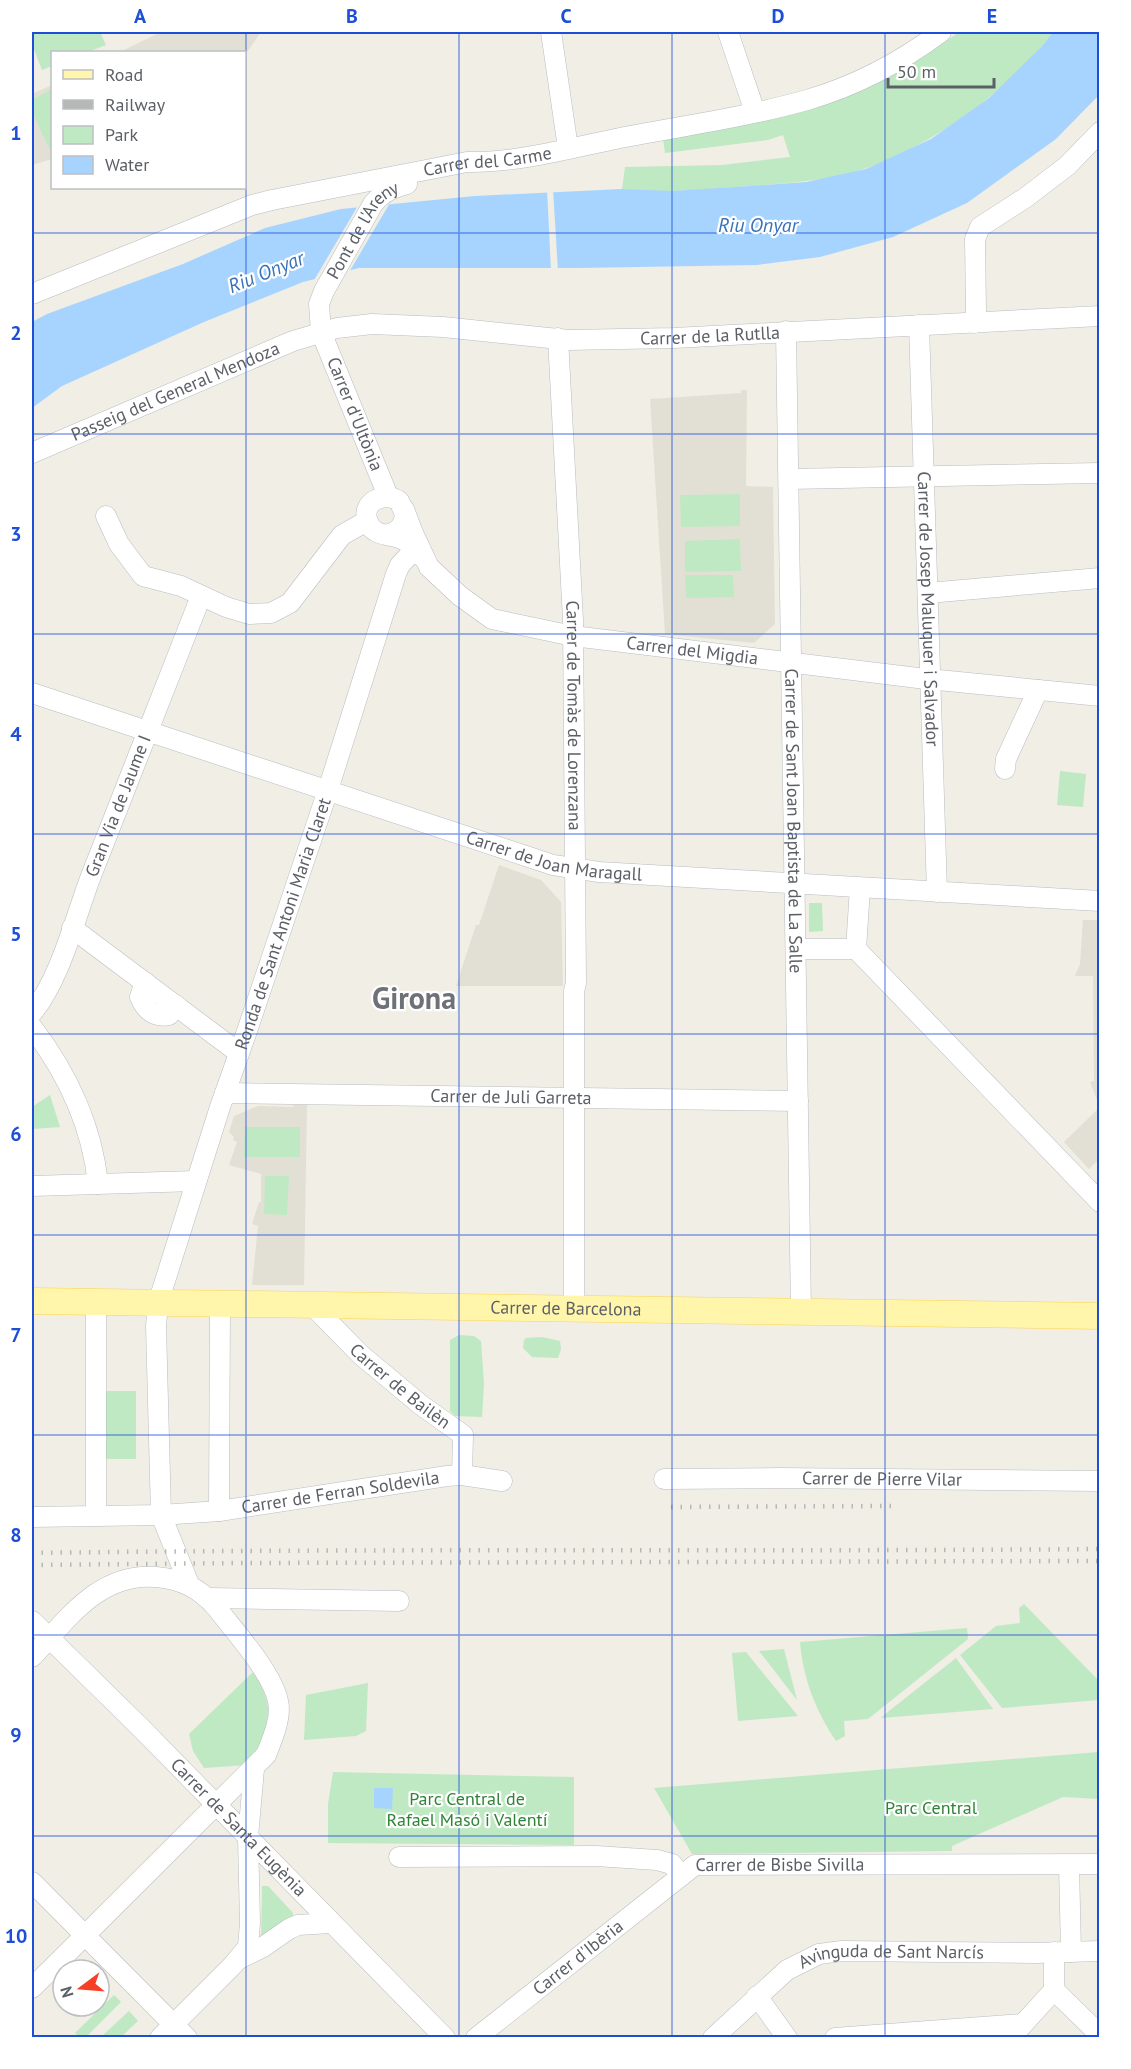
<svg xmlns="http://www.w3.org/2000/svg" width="1131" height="2069" font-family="'PT Sans',sans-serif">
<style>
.education{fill:#e2e0d5}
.green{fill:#bfe9c2}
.water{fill:#a6d4ff}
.pier{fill:#f0eee5}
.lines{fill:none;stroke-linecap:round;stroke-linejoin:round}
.minor-casing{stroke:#b9bcc1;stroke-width:21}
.major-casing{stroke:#fcd452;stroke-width:27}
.minor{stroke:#fff;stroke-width:20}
.major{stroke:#fff5ab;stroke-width:26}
.rail{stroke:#b6b7b7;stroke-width:4.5;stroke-dasharray:1.5 8;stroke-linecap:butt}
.grid{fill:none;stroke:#1d4ed8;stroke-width:1.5;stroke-opacity:0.55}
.labels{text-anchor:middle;stroke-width:4.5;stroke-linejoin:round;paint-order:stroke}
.street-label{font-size:18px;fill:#5c6066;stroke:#fff}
.park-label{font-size:18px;fill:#2e8436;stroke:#fff}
.water-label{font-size:20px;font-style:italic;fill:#3a72b9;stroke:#fff}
.town-label{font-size:30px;font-weight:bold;fill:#6d7278;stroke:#fff}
.neatline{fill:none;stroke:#1d4ed8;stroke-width:2}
.grid-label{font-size:20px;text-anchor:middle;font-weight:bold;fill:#1d4ed8}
</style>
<rect width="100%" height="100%" fill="#f0eee5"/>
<g class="education">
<polygon points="161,32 261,32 245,55 244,52 120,52"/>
<polygon points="52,85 52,159 32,165 32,94"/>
<polygon points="741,390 747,390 746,486 773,487 775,624 754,643 665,634 650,399 741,393"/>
<polygon points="499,865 541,880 561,902 563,986 456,986 476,925 479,925"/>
<polygon points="1083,920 1099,920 1099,1105 1090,1082 1094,1081 1093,976 1075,976 1080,964"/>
<polygon points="293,1105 307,1105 304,1285 252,1285 258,1226 252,1224 259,1202 261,1202 261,1174 229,1165 237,1142 233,1140 234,1137 229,1132 234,1116 258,1106 293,1107"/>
<polygon points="1099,1108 1099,1159 1089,1169 1064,1142"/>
</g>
<g class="green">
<polygon points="32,32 100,32 106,45 88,52 52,52 52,66 42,70 32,44"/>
<path d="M959 32H1053C1006 92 940 141 867 168 834 180 790 183 754 186 727 187 699 191 672 191 655 192 639 190 622 189L625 167 722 165 790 157 783 135 768 140 665 153 663 139 844 95 928 54Z"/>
<polygon points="52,89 52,151 51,152 32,112 32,100"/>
<polygon points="740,494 740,526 681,527 680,495"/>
<polygon points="740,539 741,571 685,572 685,541"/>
<polygon points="685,575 733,575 734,597 686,598"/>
<polygon points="1060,771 1086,774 1083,807 1057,805"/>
<polygon points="809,903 822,903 823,931 809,932"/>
<polygon points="50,1095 60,1127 32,1129 32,1107"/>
<polygon points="245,1127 300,1127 300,1157 244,1157"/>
<polygon points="265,1176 289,1176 287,1215 264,1214"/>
<polygon points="459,1335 474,1336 481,1341 484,1384 482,1417 455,1416 450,1411 450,1340"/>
<polygon points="542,1337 560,1341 561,1349 558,1358 532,1357 523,1348 524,1340 526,1338"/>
<rect x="104" y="1391" width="32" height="68"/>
<polygon points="1024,1604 1099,1681 1099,1700 1002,1708 960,1655 996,1626 1020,1623 1019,1608"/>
<path d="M967 1628 968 1639 868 1719 844 1721 845 1736 836 1741C816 1711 803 1679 800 1642Z"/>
<polygon points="784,1649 797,1700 759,1651"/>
<polygon points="746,1652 798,1716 738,1721 732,1653"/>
<polygon points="956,1658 993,1709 881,1718 889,1711"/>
<path d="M253 1672C278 1711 270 1729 247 1765L204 1768 193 1751 189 1734Z"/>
<polygon points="368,1683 366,1731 356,1736 304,1740 306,1695"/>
<polygon points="1099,1752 1099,1799 1063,1797 952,1846 952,1851 692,1854 654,1788"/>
<polygon points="333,1772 574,1777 574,1845 328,1843 328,1804"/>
<polygon points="262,1886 268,1886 293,1913 294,1921 261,1940"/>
<polygon points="114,1995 121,2002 86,2037 79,2037 75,2033"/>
<polygon points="129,2011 138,2021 121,2037 101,2037"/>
</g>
<g class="water">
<polygon points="1053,32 1099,32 1099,95 1056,139 967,203 893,237 820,257 757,265 579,268 359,268 303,282 204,322 62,386 32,408 32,322 47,314 183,264 265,228 341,209 475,196 622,189 672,191 750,186 806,182 866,169 931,139 989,98 1041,47"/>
<polygon points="374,1788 393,1788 392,1809 374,1808"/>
</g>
<g class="pier">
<polygon points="547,189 553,189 558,271 551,271"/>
<polygon points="391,201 348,274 313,282 359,204"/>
</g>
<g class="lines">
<defs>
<g id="minor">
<polyline points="551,32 568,148"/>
<polyline points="728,32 755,112"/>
<path id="s1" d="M32 294 252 205 272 200 467 162C517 163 571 148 620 138 682 126 746 117 807 100 855 86 902 61 941 32"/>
<polyline points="974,323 976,311 975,239 980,227 1025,198 1067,166 1100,132"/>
<path id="s2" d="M919 325 937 892"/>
<path id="s3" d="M786 331 801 1311"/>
<path id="s4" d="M558 338 573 620 576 983 574 991V1309"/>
<path id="s5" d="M32 453 293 341 337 328 372 324 443 327 568 340 674 338 1100 316"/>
<polyline points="789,479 1100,473"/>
<path id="s6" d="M388 496 321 332 319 304 324 291 373 204C383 192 392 188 407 184"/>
<path id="s7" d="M404 509 413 533 429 567 460 596 492 619 573 636 918 678 1100 696"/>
<polyline points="106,516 119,544 143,576 181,586 226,607 249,614 271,613 290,603 342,535 367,521"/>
<path d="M386 535C398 532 404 526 405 514L399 501C384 491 360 502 368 522 374 538 392 533 404 540 410 543 415 551 421 556"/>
<polyline points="928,593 1100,578"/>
<path id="s8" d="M32 693 553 865 599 872 1100 901"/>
<polyline points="1005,769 1006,759 1038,690"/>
<polyline points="72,928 239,1053"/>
<polyline points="796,949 856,949"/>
<polyline points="856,949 1100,1202"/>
<polyline points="856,949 860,888"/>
<path d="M145 982 140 997C145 1010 155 1018 169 1015L176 1005"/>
<path id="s9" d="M32 1013C60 980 75 918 91 876 127 782 164 689 201 596"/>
<path d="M32 1027C67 1073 92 1125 98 1184"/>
<path id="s10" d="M225 1093 798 1101"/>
<polyline points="32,1186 196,1181"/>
<polyline points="96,1302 96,1515"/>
<path id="s11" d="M312 1305 361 1355 421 1405 463 1435 462 1475"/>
<path id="s12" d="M664 1479 779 1478 1100 1481"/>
<polyline points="219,1511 220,1304"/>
<path id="s13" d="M32 1517 161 1515 219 1511 447 1476 462 1475 502 1481"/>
<path id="s14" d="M189 1584 161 1515 156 1326 158 1303 220 1107 247 1031 328 790 396 574 400 565 414 550"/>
<polyline points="208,1598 399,1601"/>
<path id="s15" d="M32 1621 142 1729 445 2038"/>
<path d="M32 1657C67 1620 99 1572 156 1577 181 1579 199 1588 216 1607 235 1632 272 1672 278 1701 282 1717 272 1740 266 1755L32 1988"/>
<polyline points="399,1857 596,1856 657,1860 672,1864 681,1876"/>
<polyline points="1069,1865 1071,1952"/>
<polyline points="32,1882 187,2038"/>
<polyline points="1054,1952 1054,1990 1100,2035"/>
<polyline points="239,1959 263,1947 289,1929 298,1925 330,1923"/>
<polyline points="757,1996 787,2038"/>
<polyline points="1016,2032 1054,1990"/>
<polyline points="160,2038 233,1965 248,1947 250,1923 248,1837 254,1769"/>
<path id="s16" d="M476 2038 695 1865 1100 1864"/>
<path id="s17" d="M713 2038 787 1970 819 1954 842 1951 1036 1953 1100 1951"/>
<polyline points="835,2038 1023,2024"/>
</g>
<g id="major">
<path id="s18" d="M32 1301 1100 1316"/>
</g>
</defs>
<use href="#minor" class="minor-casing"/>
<use href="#major" class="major-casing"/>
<use href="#minor" class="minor"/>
<use href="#major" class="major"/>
<g class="rail">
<polyline points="671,1507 893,1506"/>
<path d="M32 1553C387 1548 744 1552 1100 1549"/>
<polyline points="32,1565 242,1563 1100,1561"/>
</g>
</g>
<path class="grid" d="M246 32V2038M459 32V2038M672 32V2038M885 32V2038M32 233H1100M32 434H1100M32 634H1100M32 834H1100M32 1034H1100M32 1235H1100M32 1435H1100M32 1635H1100M32 1836H1100"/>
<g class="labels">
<g class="street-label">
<text dy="6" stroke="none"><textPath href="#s1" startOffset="477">Carrer del Carme</textPath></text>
<text dy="6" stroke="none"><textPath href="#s6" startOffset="292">Pont de l'Areny</textPath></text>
<text dy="6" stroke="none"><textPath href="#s5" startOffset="704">Carrer de la Rutlla</textPath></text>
<text dy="6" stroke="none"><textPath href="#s5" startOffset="156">Passeig del General Mendoza</textPath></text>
<text transform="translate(355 414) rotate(68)" y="6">Carrer d'Ultònia</text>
<text dy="6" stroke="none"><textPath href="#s2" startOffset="284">Carrer de Josep Maluquer i Salvador</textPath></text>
<text dy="6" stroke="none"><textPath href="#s7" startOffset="348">Carrer del Migdia</textPath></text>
<text dy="6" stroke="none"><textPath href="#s4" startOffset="378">Carrer de Tomàs de Lorenzana</textPath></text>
<text dy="6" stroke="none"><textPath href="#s9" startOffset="225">Gran Via de Jaume I</textPath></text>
<text dy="6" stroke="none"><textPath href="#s3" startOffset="490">Carrer de Sant Joan Baptista de La Salle</textPath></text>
<text dy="6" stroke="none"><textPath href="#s8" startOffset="548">Carrer de Joan Maragall</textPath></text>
<text dy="6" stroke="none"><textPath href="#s14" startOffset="686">Ronda de Sant Antoni Maria Claret</textPath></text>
<text dy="6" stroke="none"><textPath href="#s10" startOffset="286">Carrer de Juli Garreta</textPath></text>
<text dy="6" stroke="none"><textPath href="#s18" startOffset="534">Carrer de Barcelona</textPath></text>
<text dy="6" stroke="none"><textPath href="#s11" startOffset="120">Carrer de Bailèn</textPath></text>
<text dy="6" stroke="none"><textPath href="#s12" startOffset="218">Carrer de Pierre Vilar</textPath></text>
<text dy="6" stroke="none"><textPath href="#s13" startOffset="310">Carrer de Ferran Soldevila</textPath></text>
<text dy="6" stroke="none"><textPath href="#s15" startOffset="292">Carrer de Santa Eugènia</textPath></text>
<text dy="6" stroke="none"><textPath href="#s16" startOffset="364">Carrer de Bisbe Sivilla</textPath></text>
<text dy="6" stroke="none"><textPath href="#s16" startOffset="130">Carrer d'Ibèria</textPath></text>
<text dy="6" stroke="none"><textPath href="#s17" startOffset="208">Avinguda de Sant Narcís</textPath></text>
</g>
<g class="park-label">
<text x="467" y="1805">Parc Central de<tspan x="467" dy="21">Rafael Masó i Valentí</tspan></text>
<text x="931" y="1814">Parc Central</text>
</g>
<g class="water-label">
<text x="758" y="232">Riu Onyar</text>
<text transform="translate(266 272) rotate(-22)" y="7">Riu Onyar</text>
</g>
<g class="town-label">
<text x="414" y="1009">Girona</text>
</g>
</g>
<rect width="1131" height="2069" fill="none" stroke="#ffffff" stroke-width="66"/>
<rect x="51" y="51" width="195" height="138" fill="#ffffff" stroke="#bebfc2" stroke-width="1.5"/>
<rect x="63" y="70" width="30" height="9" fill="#fff5ab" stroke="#bebfc2" stroke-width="1.5"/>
<text x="105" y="81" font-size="18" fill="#5c6066">Road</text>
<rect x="63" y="100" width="30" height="9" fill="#b6b7b7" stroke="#bebfc2" stroke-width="1.5"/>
<text x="105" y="111" font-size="18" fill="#5c6066">Railway</text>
<rect x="63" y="126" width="30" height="18" fill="#bfe9c2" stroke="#bebfc2" stroke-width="1.5"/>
<text x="105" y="141" font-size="18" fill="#5c6066">Park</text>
<rect x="63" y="156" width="30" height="18" fill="#a6d4ff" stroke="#bebfc2" stroke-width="1.5"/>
<text x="105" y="171" font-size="18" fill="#5c6066">Water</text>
<g transform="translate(81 1988) rotate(254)"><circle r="28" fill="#ffffff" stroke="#bebfc2" stroke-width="1.5"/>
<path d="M0-4.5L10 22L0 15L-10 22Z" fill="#f63f25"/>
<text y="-9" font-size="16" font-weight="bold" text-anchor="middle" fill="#5c6066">N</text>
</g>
<path d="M888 78v9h106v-9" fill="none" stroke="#5c6066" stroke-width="3"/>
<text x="897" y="78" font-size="18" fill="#5c6066" stroke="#ffffff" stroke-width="4.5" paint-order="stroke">50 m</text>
<rect x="33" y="33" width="1065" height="2003" class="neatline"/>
<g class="grid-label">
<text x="140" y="23">A</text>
<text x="352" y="23">B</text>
<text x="566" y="23">C</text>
<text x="778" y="23">D</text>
<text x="992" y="23">E</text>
<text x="16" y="140">1</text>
<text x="16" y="340">2</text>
<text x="16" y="541">3</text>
<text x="16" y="741">4</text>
<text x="16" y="941">5</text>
<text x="16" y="1141">6</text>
<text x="16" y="1342">7</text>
<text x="16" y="1542">8</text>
<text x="16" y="1742">9</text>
<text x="16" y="1943">10</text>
</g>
</svg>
